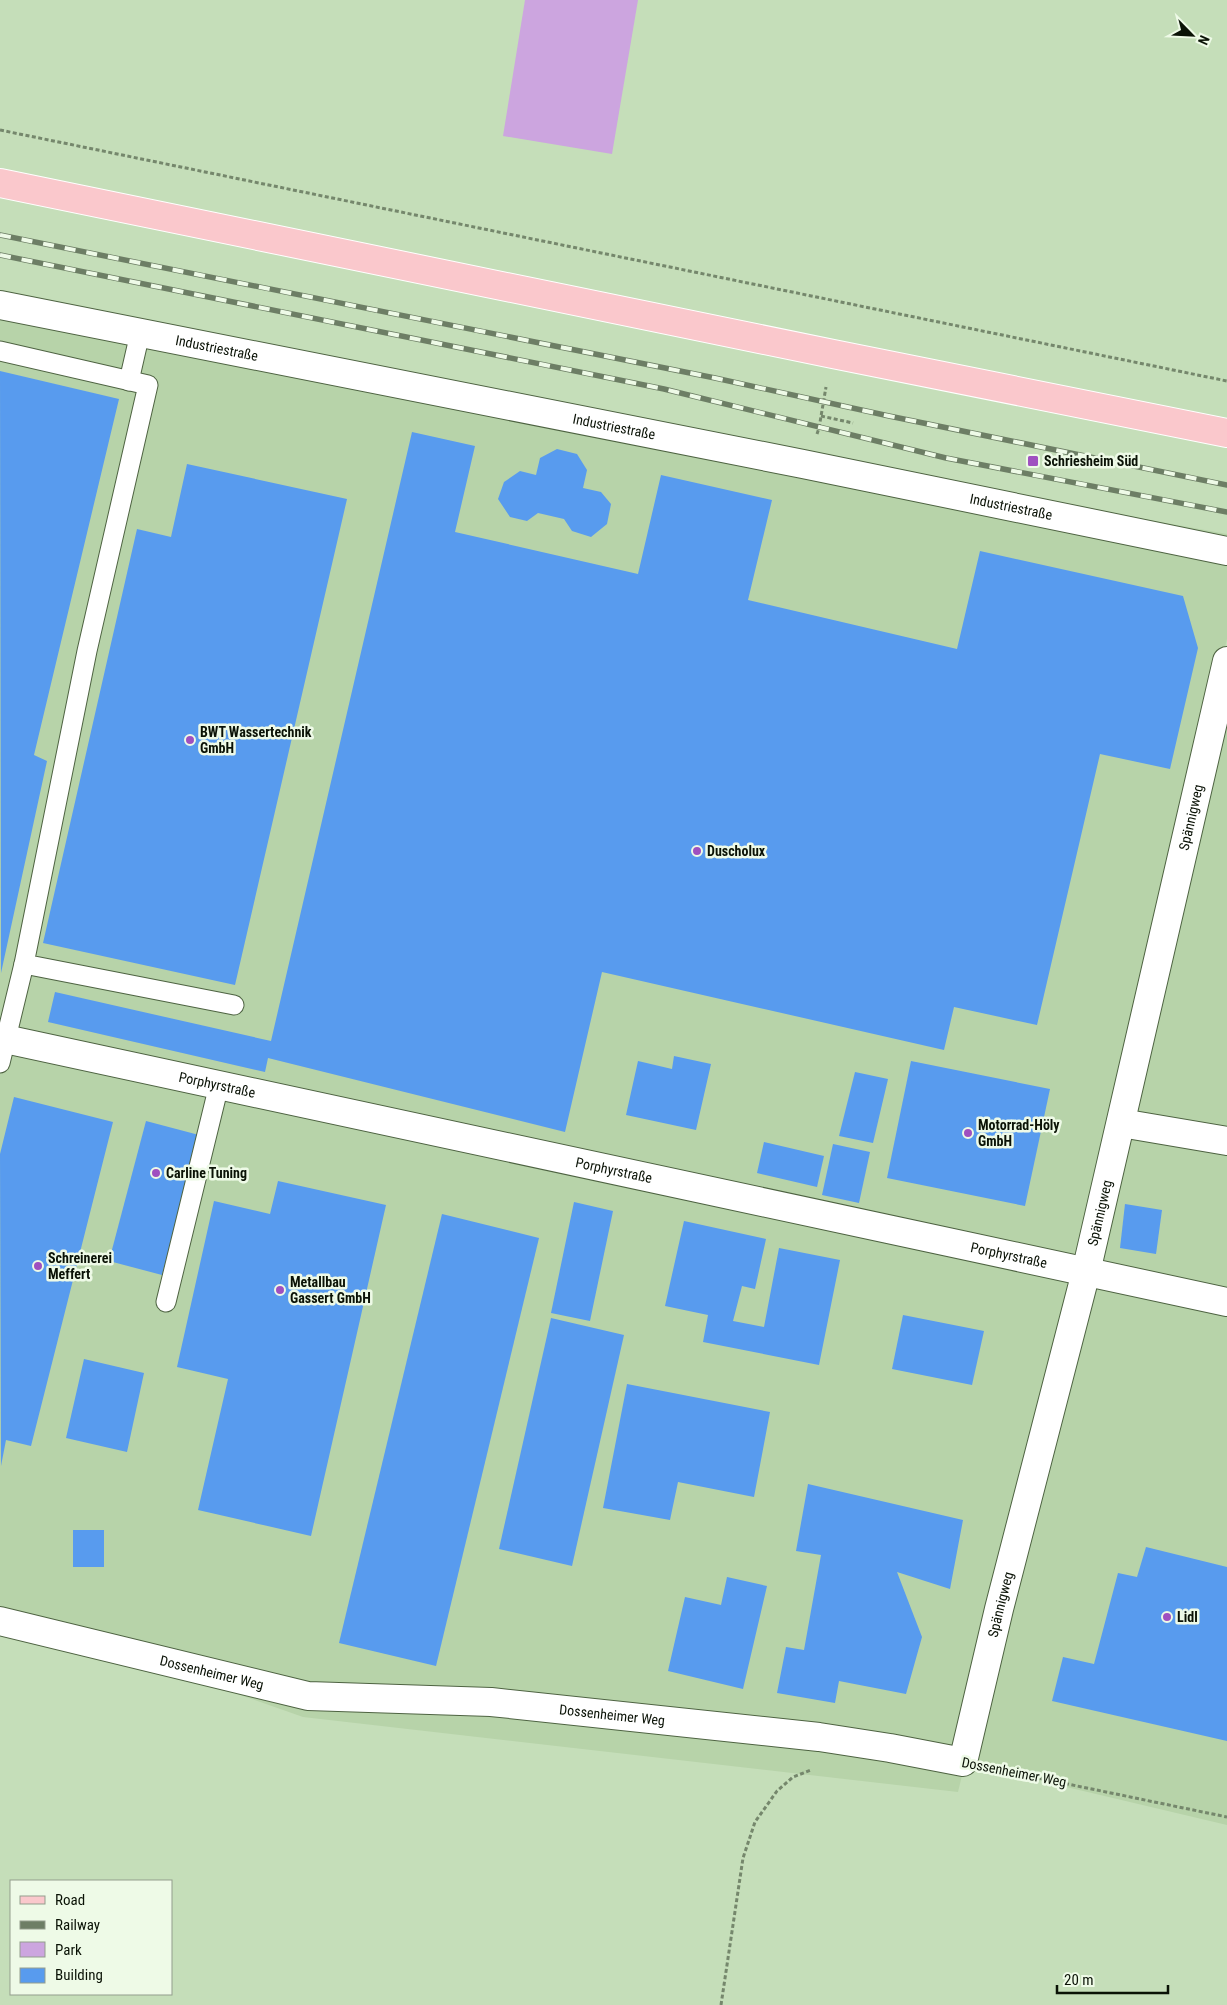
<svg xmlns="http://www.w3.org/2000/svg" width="1227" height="2005" font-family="'Roboto Condensed',sans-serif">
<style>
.built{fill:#b7d3a9}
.green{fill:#cca5df}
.building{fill:#589bee}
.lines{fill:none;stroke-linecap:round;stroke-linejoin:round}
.lane-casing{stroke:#4e6342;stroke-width:21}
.street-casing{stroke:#4e6342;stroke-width:30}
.primary-casing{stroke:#fff;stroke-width:30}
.path{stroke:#75876c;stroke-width:3;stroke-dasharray:4 2.5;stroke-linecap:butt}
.lane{stroke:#fff;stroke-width:19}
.street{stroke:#fff;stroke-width:28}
.primary{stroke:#fac8cc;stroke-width:28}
.rail-casing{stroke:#6d7e65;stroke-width:5.5}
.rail{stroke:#eefae7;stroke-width:4;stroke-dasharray:11;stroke-linecap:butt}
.poi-dot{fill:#9f50c0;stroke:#eefae7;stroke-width:2}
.labels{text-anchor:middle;stroke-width:5;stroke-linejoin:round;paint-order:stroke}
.street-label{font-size:14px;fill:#0a1206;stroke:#eefae7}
.poi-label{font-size:14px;font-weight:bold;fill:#0a1206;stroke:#eefae7;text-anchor:start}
</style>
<rect width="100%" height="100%" fill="#c5deb9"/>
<polygon class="built" points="0,313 1227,534 1227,639 1002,1602 1227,662 1227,1825 965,1763 958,1792 303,1717 0,1611"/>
<polygon class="green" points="525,0 638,0 612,154 503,136"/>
<g class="building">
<polygon points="0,371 119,399 34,755 47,761 1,973"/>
<polygon points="412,432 475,446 455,532 638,574 661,475 772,500 748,600 957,649 980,551 1183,596 1198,648 1170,769 1100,754 1037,1025 954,1007 944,1050 602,972 565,1132 268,1058 265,1072 48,1022 55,992 271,1041"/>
<polygon points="557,449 577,454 587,470 583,488 601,492 611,504 607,524 591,537 572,531 564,519 538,513 527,521 510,517 498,499 504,482 520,471 536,475 540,458"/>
<polygon points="187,464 347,499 235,985 43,943 137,529 171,537"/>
<polygon points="674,1056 711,1064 696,1130 626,1115 638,1061 672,1069"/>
<polygon points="911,1061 1050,1089 1025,1206 887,1178"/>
<polygon points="855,1072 888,1079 873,1143 839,1136"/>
<polygon points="14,1097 113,1122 31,1446 6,1440 1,1466 0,1154"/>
<polygon points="146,1121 199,1135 162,1275 109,1261"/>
<polygon points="764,1142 824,1156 817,1187 757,1173"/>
<polygon points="833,1144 870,1152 859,1203 822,1195"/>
<polygon points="278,1181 386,1205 311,1536 198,1510 228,1379 177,1367 214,1201 270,1214"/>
<polygon points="574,1202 613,1211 590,1321 551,1313"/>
<polygon points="1125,1204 1162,1210 1156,1254 1120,1248"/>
<polygon points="442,1214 539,1238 436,1666 339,1643"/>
<polygon points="684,1221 766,1239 755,1289 742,1286 733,1321 764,1327 779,1248 840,1260 819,1365 703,1342 708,1315 665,1306"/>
<polygon points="903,1315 984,1331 972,1385 892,1369"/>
<polygon points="551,1318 624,1335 572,1566 499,1549"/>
<polygon points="84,1359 144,1373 127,1452 66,1438"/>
<polygon points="627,1384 770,1412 754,1497 678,1482 670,1520 603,1508"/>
<polygon points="808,1484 963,1520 950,1589 897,1572 922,1637 906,1694 839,1681 835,1703 777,1693 786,1647 804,1650 821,1555 796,1551"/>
<rect x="73" y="1530" width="31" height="37"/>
<polygon points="1146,1547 1227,1567 1227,1741 1052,1701 1063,1657 1094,1664 1118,1573 1137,1577"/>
<polygon points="727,1577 767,1586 743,1689 668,1671 685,1597 721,1605"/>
</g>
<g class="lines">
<defs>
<g id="lane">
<polyline points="0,351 148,385 87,651 24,964 234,1005"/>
<polyline points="129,381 140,333"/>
<polyline points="0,1063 24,964"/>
<polyline points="166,1302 219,1085"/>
</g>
<g id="street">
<path id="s1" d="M0 305 803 464 1227 551"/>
<path id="s2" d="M0 1038 1227 1302"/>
<polyline points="1121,1123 1227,1141"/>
<path id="s3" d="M0 1621 308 1696 491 1702 819 1737 890 1748 963 1762 999 1609 1086 1272 1227 661"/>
</g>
<polyline id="primary" points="0,183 833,354 1227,433"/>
</defs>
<use href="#lane" class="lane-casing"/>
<use href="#street" class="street-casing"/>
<use href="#primary" class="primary-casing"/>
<g class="path">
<polyline points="0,130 1227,381"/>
<polyline points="821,416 853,423"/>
<polyline points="817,434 819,428 826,387"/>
<polyline points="995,1769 1227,1817"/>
<polyline points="721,2005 743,1858 755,1822 777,1791 793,1777 811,1770"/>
</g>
<use href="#lane" class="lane"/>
<use href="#street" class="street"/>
<use href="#primary" class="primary"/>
<defs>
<g id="rail">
<polyline points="0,235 715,378 889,416 1227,485"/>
<polyline points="0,255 664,389 946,458 1227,512"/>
</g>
</defs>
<use href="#rail" class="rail-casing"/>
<use href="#rail" class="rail"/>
</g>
<g class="poi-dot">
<rect x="1027" y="455" width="12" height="12" rx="2.5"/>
<circle cx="190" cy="740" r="5"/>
<circle cx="697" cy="851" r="5"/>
<circle cx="968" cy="1133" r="5"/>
<circle cx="156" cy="1173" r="5"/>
<circle cx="38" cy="1266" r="5"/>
<circle cx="280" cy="1290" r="5"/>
<circle cx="1167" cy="1617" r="5"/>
</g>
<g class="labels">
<g class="street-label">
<text dy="5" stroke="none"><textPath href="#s1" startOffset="221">Industriestraße</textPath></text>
<text dy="5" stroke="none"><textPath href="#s1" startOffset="626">Industriestraße</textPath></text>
<text dy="5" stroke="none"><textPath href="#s1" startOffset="1031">Industriestraße</textPath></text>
<text dy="5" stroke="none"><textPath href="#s3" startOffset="1948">Spännigweg</textPath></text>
<text dy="5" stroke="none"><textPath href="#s2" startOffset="222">Porphyrstraße</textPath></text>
<text dy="5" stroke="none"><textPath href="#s2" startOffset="628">Porphyrstraße</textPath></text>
<text dy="5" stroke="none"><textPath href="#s3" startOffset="1542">Spännigweg</textPath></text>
<text dy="5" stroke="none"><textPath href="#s2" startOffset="1032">Porphyrstraße</textPath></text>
<text dy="5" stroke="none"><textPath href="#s3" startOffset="1138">Spännigweg</textPath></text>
<text dy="5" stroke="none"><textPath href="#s3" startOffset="218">Dossenheimer Weg</textPath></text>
<text dy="5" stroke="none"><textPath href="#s3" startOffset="622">Dossenheimer Weg</textPath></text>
<text transform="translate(1014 1772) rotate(11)" y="5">Dossenheimer Weg</text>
</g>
<g class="poi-label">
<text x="1044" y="466">Schriesheim Süd</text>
<text x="200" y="737">BWT Wassertechnik<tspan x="200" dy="16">GmbH</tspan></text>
<text x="707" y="856">Duscholux</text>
<text x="978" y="1130">Motorrad-Höly<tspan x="978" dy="16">GmbH</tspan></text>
<text x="166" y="1178">Carline Tuning</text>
<text x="48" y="1263">Schreinerei<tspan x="48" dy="16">Meffert</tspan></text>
<text x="290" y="1287">Metallbau<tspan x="290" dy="16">Gassert GmbH</tspan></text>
<text x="1177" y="1622">Lidl</text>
</g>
</g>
<rect x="10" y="1880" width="162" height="115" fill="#eefae7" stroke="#939d8d"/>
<rect x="20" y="1896" width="25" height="8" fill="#fac8cc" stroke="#939d8d"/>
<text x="55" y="1905" font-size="15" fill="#0a1206">Road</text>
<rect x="20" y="1921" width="25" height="8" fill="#6d7e65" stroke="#939d8d"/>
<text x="55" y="1930" font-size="15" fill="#0a1206">Railway</text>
<rect x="20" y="1942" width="25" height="15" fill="#cca5df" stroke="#939d8d"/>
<text x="55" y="1955" font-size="15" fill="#0a1206">Park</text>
<rect x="20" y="1968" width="25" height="15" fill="#589bee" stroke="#939d8d"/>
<text x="55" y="1980" font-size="15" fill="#0a1206">Building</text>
<g transform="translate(1192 35) rotate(114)" stroke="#eefae7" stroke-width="4" paint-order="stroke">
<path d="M0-4L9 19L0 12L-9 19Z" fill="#0a1206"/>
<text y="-8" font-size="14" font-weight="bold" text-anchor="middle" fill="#0a1206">N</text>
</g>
<path d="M1057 1985v8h111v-8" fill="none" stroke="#0a1206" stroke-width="2.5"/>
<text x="1064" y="1985" font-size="15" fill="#0a1206" stroke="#eefae7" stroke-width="4" paint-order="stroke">20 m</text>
</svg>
